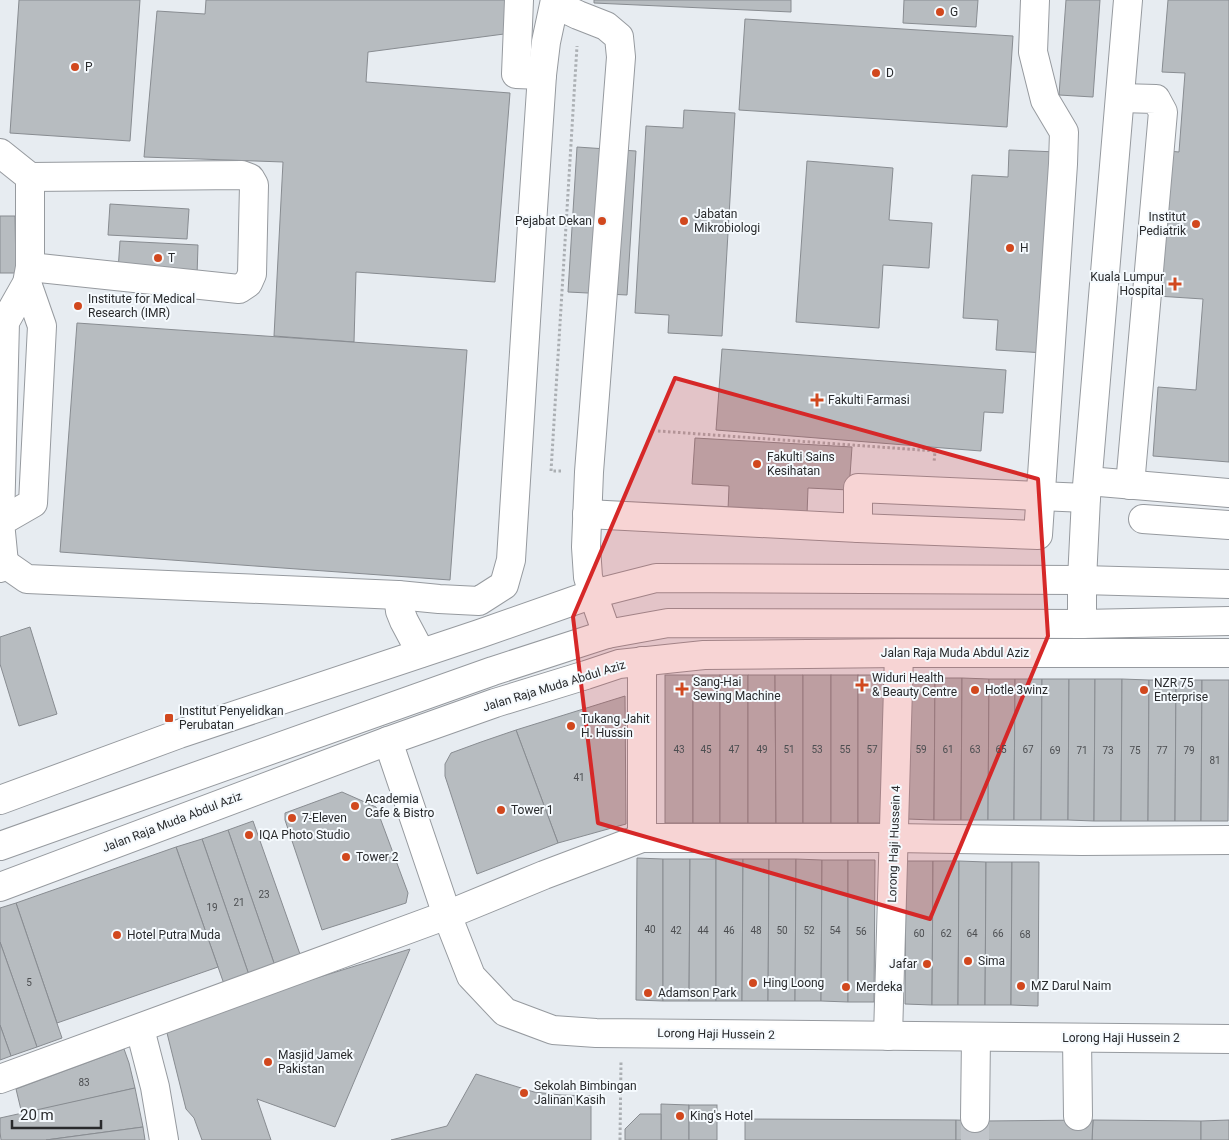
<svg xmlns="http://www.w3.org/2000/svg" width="1229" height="1140" font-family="Roboto,sans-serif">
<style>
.building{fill:#b7bcc0;stroke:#888c91}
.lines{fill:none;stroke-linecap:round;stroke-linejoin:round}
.minor-tunnel{stroke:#c1c5ca;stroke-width:28;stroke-dasharray:28 14;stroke-linecap:butt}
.minor-casing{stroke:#969a9f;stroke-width:30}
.major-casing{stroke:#969a9f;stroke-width:30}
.path{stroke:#abafb3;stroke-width:3;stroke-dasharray:2.5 2.5;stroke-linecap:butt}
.minor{stroke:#fff;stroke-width:28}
.major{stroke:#fff;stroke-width:28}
.marked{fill:#d62828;fill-opacity:0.2;stroke:#d62828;stroke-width:4;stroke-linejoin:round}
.poi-dot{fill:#d1481e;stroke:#f5fafe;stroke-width:2}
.labels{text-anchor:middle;stroke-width:4;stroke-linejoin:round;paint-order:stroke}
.number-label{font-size:10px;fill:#4c4e51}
.poi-label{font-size:12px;fill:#292a2c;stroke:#f5fafe;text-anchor:start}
.street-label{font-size:12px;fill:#292a2c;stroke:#f5fafe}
</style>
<rect width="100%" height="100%" fill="#e7ecf1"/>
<g class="building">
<polygon points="19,0 140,0 130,141 10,133"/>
<polygon points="206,0 509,0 504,34 368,52 366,82 510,93 495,282 356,272 354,342 274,336 283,162 144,157 157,11 205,14"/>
<polygon points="594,0 791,0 791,12 594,3"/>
<polygon points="904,0 978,0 976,27 903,23"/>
<polygon points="1066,0 1100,0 1093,97 1059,95"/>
<polygon points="1168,0 1229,0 1229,462 1153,456 1158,387 1196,390 1203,299 1157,296 1168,151 1179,152 1185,73 1162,72"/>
<polygon points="745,19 1013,36 1007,127 739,110"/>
<polygon points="684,110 735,113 722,336 668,333 669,315 635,313 646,126 683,128"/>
<polygon points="577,147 636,151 627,295 568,292"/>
<polygon points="1009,150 1057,152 1045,353 996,350 998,320 963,318 972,175 1008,177"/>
<polygon points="807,161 893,168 889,220 932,223 929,268 883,265 879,328 796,322"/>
<polygon points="110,204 189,209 187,239 108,235"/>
<polygon points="0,216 15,216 16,273 0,273"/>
<polygon points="120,241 198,245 197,276 118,271"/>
<polygon points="77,323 467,350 450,580 60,552"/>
<polygon points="722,349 1006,370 1003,413 984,412 981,451 716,430"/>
<polygon points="695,438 852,447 849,490 808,488 807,515 728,510 729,486 692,484"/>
<polygon points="30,627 57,714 19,726 0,664 0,637"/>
<rect x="665" y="675" width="28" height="148"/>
<rect x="693" y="675" width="27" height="148"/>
<rect x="720" y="675" width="28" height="148"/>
<polygon points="748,675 775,675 776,823 748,823"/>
<polygon points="775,675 803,675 803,823 776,823"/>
<rect x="803" y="675" width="28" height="148"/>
<rect x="831" y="675" width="27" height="148"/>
<rect x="858" y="675" width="28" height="148"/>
<polygon points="908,678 935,678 934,820 907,819"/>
<polygon points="935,678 962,678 961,820 934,820"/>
<polygon points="962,678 989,679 988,820 961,820"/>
<polygon points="989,679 1015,679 1014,820 988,820"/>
<polygon points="1015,679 1042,679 1041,820 1014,820"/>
<polygon points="1042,679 1069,679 1068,820 1041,820"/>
<polygon points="1069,679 1095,679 1094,821 1068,820"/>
<polygon points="1095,679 1122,679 1121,821 1094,821"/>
<polygon points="1122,679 1149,680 1148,821 1121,821"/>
<polygon points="1149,680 1176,680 1175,821 1148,821"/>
<polygon points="1176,680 1202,680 1201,821 1175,821"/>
<polygon points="1202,680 1229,680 1228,821 1201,821"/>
<polygon points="625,696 626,824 558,843 516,730"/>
<polygon points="516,730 558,843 477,874 445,776 445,764 451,753 481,742"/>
<polygon points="342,792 376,807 408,893 406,903 322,930 285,820 285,813"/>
<polygon points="253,821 301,957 275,966 228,830"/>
<polygon points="228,830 275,966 249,975 202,839"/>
<polygon points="202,839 249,975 224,984 176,847"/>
<polygon points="176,847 218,967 57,1023 16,903"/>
<polygon points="637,858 663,859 663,1001 636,1000"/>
<polygon points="663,859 690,859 689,1001 663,1001"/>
<polygon points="690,859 716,859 716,1001 689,1001"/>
<polygon points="716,859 743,859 742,1001 716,1001"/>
<polygon points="743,859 769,859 768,1001 742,1001"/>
<polygon points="769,859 796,859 795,1001 768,1001"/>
<polygon points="796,859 822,860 821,1001 795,1001"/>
<polygon points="822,860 848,860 848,1002 821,1001"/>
<polygon points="848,860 875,860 874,1002 848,1002"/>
<polygon points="906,861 933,861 932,1005 905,1004"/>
<polygon points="933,861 959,861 958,1005 932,1005"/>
<polygon points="959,861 986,862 985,1005 958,1005"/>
<polygon points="986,862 1012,862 1011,1005 985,1005"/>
<polygon points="1012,862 1039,862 1038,1006 1011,1005"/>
<polygon points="16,903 62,1038 37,1047 0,942 0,908"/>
<polygon points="0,942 37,1047 11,1056 0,1025"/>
<polygon points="410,949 335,1127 257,1099 271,1140 202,1140 194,1118 186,1109 165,1025"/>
<polygon points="0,1025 11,1056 0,1060"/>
<polygon points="124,1049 129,1063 135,1088 22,1114 16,1089"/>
<polygon points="476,1074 534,1092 561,1095 591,1096 591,1140 391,1140 447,1126"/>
<polygon points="135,1088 143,1127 46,1140 1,1140 0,1132 0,1118"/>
<polygon points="661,1104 689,1105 689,1140 661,1140"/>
<rect x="689" y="1105" width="28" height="35"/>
<polygon points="640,1114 661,1114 661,1140 625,1140 625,1129"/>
<polygon points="745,1119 956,1120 956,1140 745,1140"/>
<polygon points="956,1120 983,1121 983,1140 956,1140"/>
<polygon points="1093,1120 1201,1121 1201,1140 1092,1140"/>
<polygon points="1093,1120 1092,1140 983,1140 983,1121"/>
<polygon points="1229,1120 1229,1140 1201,1140 1201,1121"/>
<polygon points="143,1127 145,1140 46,1140"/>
</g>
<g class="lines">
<polyline class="minor-tunnel" points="975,1140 975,1118"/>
<defs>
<g id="minor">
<polyline points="555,4 578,15 606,26 619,37 621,57 589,472 586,547 588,577 593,594 607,634"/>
<polyline points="542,75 546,42 555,0"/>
<polyline points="1120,98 1156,99 1163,112 1130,485"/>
<polyline points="0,153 30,177 242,175 250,178 254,185 252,274 248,283 239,289 30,267"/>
<polyline points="1088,481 1229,493"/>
<polyline points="587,514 858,528 1038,535 1063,164 1064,132 1045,100 1033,52 1035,0"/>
<polyline points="1143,519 1229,525"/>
<polyline points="0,522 5,322 27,283 30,267 30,177"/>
<polyline points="858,528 858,488 1086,498"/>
<polyline points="4,563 27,579 398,595 439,599 479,601 504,585 511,560 533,209 542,75 516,74 519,0"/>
<polyline points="0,568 4,563 0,522 33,503 42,326 27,283"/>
<polyline points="398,595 400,611 404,621 421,653"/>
<polyline points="1082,624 1082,580 1086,498 1128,0"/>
<polyline points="642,661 642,838"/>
<polyline points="388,741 447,915 471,976 505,1012 553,1030 596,1033 1229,1039"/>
<polyline points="0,800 179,734 479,634 593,594 656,578 1082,580 1229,584"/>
<polyline points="140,1029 155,1087 164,1140"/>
<polyline points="888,1036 899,653"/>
<polyline points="1077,1038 1078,1116"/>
<polyline points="0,1079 447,915 544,875 642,838 894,838 1082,841 1229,840"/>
<polyline points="975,1118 976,1037"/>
</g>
<g id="major">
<polyline points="0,846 493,671 607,634 668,623 1082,624 1229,621"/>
<polyline points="0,887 388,741 495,703 586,675 619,664 704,655 899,653 1229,653"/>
</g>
</defs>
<use href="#minor" class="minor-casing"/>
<use href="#major" class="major-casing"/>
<g class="path">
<polyline points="658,431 935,451 934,463"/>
<polyline points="561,471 551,471 577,46"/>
<polyline points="620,1140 621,1061"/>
</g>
<use href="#minor" class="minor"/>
<use href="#major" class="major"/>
</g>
<path class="marked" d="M675 378 1038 479 1048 636 930 919 598 823 573 617Z"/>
<g class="poi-dot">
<circle cx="940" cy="12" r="5"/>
<circle cx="75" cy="67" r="5"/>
<circle cx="876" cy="73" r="5"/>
<circle cx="602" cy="221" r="5"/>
<circle cx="684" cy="221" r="5"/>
<circle cx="1196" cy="224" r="5"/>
<circle cx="1010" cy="248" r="5"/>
<circle cx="158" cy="258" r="5"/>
<path d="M1172.5 276.5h5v5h5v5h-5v5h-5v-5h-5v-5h5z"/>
<circle cx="78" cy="306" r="5"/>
<path d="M814.5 392.5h5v5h5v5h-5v5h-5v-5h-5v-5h5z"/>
<circle cx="757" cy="464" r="5"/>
<path d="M859.5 677.5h5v5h5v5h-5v5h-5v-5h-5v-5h5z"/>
<path d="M679.5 681.5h5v5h5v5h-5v5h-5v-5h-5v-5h5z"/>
<circle cx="975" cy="690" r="5"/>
<circle cx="1144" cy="690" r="5"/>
<rect x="164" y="713" width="10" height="10" rx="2.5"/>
<circle cx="571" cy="726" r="5"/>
<circle cx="355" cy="806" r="5"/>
<circle cx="501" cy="810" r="5"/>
<circle cx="292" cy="818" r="5"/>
<circle cx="249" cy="835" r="5"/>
<circle cx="346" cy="857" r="5"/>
<circle cx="117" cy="935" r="5"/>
<circle cx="968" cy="961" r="5"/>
<circle cx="927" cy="964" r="5"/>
<circle cx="753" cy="983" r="5"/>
<circle cx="1021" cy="986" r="5"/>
<circle cx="846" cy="987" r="5"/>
<circle cx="648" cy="993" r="5"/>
<circle cx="268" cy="1062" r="5"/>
<circle cx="524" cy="1093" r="5"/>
<circle cx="680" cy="1116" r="5"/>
</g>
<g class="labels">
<g class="number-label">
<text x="679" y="753">43</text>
<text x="706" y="753">45</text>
<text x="734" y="753">47</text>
<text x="762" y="753">49</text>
<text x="789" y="753">51</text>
<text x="817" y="753">53</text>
<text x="845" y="753">55</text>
<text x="872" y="753">57</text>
<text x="921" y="753">59</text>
<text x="948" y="753">61</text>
<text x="975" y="753">63</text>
<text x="1001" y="753">65</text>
<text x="1028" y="753">67</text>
<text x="1055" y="754">69</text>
<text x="1082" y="754">71</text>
<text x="1108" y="754">73</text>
<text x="1135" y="754">75</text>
<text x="1162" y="754">77</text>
<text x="1189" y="754">79</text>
<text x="1215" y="764">81</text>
<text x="579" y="781">41</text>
<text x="264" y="898">23</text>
<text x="239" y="906">21</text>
<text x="212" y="911">19</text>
<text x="650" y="933">40</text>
<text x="676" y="934">42</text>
<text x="703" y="934">44</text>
<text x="729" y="934">46</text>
<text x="756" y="934">48</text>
<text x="782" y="934">50</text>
<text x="809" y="934">52</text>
<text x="835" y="934">54</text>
<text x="861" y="935">56</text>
<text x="919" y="937">60</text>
<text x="946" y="937">62</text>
<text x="972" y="937">64</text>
<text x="998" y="937">66</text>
<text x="1025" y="938">68</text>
<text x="29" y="986">5</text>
<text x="84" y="1086">83</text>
</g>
<g class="poi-label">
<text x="950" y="16">G</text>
<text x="85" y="71">P</text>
<text x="886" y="77">D</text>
<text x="694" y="218">Jabatan<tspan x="694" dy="14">Mikrobiologi</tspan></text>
<text x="1186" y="221" text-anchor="end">Institut<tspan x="1186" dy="14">Pediatrik</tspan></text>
<text x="592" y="225" text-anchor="end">Pejabat Dekan</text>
<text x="1020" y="252">H</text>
<text x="168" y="262">T</text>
<text x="1164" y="281" text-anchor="end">Kuala Lumpur<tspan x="1164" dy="14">Hospital</tspan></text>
<text x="88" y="303">Institute for Medical<tspan x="88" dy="14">Research (IMR)</tspan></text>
<text x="828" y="404">Fakulti Farmasi</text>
<text x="767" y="461">Fakulti Sains<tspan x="767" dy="14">Kesihatan</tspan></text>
<text x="872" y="682">Widuri Health<tspan x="872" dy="14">&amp; Beauty Centre</tspan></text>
<text x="693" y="686">Sang-Hai<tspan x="693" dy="14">Sewing Machine</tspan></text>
<text x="1154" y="687">NZR 75<tspan x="1154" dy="14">Enterprise</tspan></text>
<text x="985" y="694">Hotle 3winz</text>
<text x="179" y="715">Institut Penyelidkan<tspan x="179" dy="14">Perubatan</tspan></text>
<text x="581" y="723">Tukang Jahit<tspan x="581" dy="14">H. Hussin</tspan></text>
<text x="365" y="803">Academia<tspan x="365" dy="14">Cafe &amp; Bistro</tspan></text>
<text x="511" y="814">Tower 1</text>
<text x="302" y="822">7-Eleven</text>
<text x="259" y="839">IQA Photo Studio</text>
<text x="356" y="861">Tower 2</text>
<text x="127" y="939">Hotel Putra Muda</text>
<text x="978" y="965">Sima</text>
<text x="917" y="968" text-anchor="end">Jafar</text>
<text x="763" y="987">Hing Loong</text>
<text x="1031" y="990">MZ Darul Naim</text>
<text x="856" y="991">Merdeka</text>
<text x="658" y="997">Adamson Park</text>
<text x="278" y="1059">Masjid Jamek<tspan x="278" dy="14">Pakistan</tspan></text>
<text x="534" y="1090">Sekolah Bimbingan<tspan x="534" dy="14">Jalinan Kasih</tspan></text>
<text x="690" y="1120">King's Hotel</text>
</g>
<g class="street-label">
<text x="955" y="657">Jalan Raja Muda Abdul Aziz</text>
<text transform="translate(554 686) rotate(-17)" y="4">Jalan Raja Muda Abdul Aziz</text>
<text transform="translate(172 822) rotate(-21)" y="4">Jalan Raja Muda Abdul Aziz</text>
<text transform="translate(894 844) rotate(-88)" y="4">Lorong Haji Hussein 4</text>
<text transform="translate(716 1034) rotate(1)" y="4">Lorong Haji Hussein 2</text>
<text x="1121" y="1042">Lorong Haji Hussein 2</text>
</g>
</g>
<path d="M12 1120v8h89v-8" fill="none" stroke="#292a2c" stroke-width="2.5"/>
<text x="20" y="1120" font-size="15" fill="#292a2c" stroke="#f5fafe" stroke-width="4" paint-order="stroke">20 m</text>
</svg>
